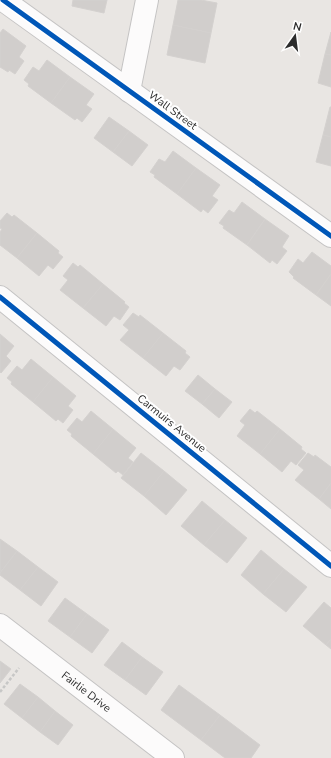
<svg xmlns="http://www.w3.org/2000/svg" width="331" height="758" font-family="'Nunito Sans',sans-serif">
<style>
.building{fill:#d1cecc;stroke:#d4d1cf}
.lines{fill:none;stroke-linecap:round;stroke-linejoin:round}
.minor-casing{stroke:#c4c3c3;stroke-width:24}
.path{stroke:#c7c7c6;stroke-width:2.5;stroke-dasharray:3 2;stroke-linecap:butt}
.minor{stroke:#fcfbfb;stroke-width:22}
.cycleway-casing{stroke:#fff;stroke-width:8}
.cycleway{stroke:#0057b8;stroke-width:5}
.labels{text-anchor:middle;stroke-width:4;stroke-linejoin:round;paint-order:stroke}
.street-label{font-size:11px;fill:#2c2c2c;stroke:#fff}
</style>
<rect width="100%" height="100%" fill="#e9e6e3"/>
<g class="building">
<polygon points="73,0 107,0 104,13 72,6"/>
<polygon points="178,0 201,0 217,3 211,33 173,25"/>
<polygon points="173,25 211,33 205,63 167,55"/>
<polygon points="3,29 26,46 19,57 24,61 15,74 9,70 8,72 0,67 0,33"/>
<polygon points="331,32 331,55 325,54"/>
<polygon points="325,54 331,55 331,87 318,83"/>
<polygon points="47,60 70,77 51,103 28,86 29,84 24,80 33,67 39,71"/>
<polygon points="70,77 94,94 86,105 92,109 82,122 77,118 75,120 51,103"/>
<polygon points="330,107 331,107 331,137 323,135"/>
<polygon points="109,117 129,131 113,152 94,138"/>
<polygon points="129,131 148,145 132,166 113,152"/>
<polygon points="323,135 331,137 331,166 316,162"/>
<polygon points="173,151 196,168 177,194 154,177 155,175 150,172 159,159 165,162"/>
<polygon points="196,168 220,185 212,196 218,200 208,213 203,209 201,212 177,194"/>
<polygon points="242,202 265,219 247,245 223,228 224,226 219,223 229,210 234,213"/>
<polygon points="7,213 12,217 14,215 37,233 17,258 0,245 0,232 2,229 0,228 0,221"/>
<polygon points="265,219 289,236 282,247 287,251 277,264 272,260 270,263 247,245"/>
<polygon points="37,233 59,251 58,253 63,257 53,269 48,265 39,276 17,258"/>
<polygon points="312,252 331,266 331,274 316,295 293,278 294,277 289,272 298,259 303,263"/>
<polygon points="73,263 78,267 80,265 103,284 83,308 60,290 68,280 63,276"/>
<polygon points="331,274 331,306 316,295"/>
<polygon points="103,284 125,302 124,303 129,307 120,320 114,316 106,326 83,308"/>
<polygon points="133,313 139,317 140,315 163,333 143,358 120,340 129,330 123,325"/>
<polygon points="163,333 186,351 185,353 190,357 180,370 174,366 166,376 143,358"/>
<polygon points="0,334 14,346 6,356 11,361 1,373 0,372"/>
<polygon points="31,359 53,377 33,402 11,384 12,382 7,378 17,366 22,370"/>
<polygon points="198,375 215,389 202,404 185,391"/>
<polygon points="53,377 76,396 68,406 73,410 63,423 58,419 56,421 33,402"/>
<polygon points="215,389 232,402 219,418 202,404"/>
<polygon points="250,409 255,413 257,411 280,429 260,454 237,436 245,425 240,421"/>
<polygon points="91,411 113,429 93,454 71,436 72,434 67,430 77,418 82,422"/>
<polygon points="113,429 136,448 128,458 133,462 123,475 118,471 116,473 93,454"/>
<polygon points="280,429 302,447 301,449 306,453 296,465 291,461 282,472 260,454"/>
<polygon points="141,453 164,471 144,496 121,478"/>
<polygon points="308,453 314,457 315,455 331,467 331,483 319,499 295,480 304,470 298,465"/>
<polygon points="164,471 187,490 166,515 144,496"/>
<polygon points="331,483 331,509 319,499"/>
<polygon points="202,501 225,520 204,545 181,526"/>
<polygon points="225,520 247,538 227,563 204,545"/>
<polygon points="0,539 17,551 0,573"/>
<polygon points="261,550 284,569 263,594 241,575"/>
<polygon points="17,551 38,567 20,590 0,575 0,573"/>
<polygon points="38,567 58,582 41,606 20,590"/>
<polygon points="284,569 307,587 286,612 263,594"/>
<polygon points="65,598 87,614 70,637 48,621"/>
<polygon points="324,602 331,608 331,639 326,645 303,626"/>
<polygon points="87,614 109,630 92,653 70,637"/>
<polygon points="331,639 331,649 326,645"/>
<polygon points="122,642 142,657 125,680 104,665"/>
<polygon points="142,657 163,672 146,695 125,680"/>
<polygon points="0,661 11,669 0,683"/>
<polygon points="20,684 38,697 22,718 4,704"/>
<polygon points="179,685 220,715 201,740 161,710"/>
<polygon points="38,697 55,711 40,732 22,718"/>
<polygon points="55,711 73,725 58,745 40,732"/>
<polygon points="220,715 260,745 251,758 225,758 201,740"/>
</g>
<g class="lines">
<defs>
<g id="minor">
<polyline points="3,0 331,236"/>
<polyline points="129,91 147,0"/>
<polyline points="0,297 331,566"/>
<path id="s1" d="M0 625 173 758"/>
</g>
</defs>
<use href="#minor" class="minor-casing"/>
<polyline class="path" points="0,692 19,668"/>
<use href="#minor" class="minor"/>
<defs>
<g id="cycleway">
<polyline points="3,0 331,236"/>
<polyline points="0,297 331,566"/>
</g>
</defs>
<use href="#cycleway" class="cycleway-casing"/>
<use href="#cycleway" class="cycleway"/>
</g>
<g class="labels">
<g class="street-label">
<text transform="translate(173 110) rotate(36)" y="4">Wall Street</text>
<text transform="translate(172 423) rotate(39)" y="4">Carmuirs Avenue</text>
<text dy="4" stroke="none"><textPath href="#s1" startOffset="109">Fairlie Drive</textPath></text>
</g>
</g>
<g transform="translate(295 36) rotate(14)" stroke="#ffffff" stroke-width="3" paint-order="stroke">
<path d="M0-3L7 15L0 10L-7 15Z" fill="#2c2c2c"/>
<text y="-6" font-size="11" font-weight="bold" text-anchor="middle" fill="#2c2c2c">N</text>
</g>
</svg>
